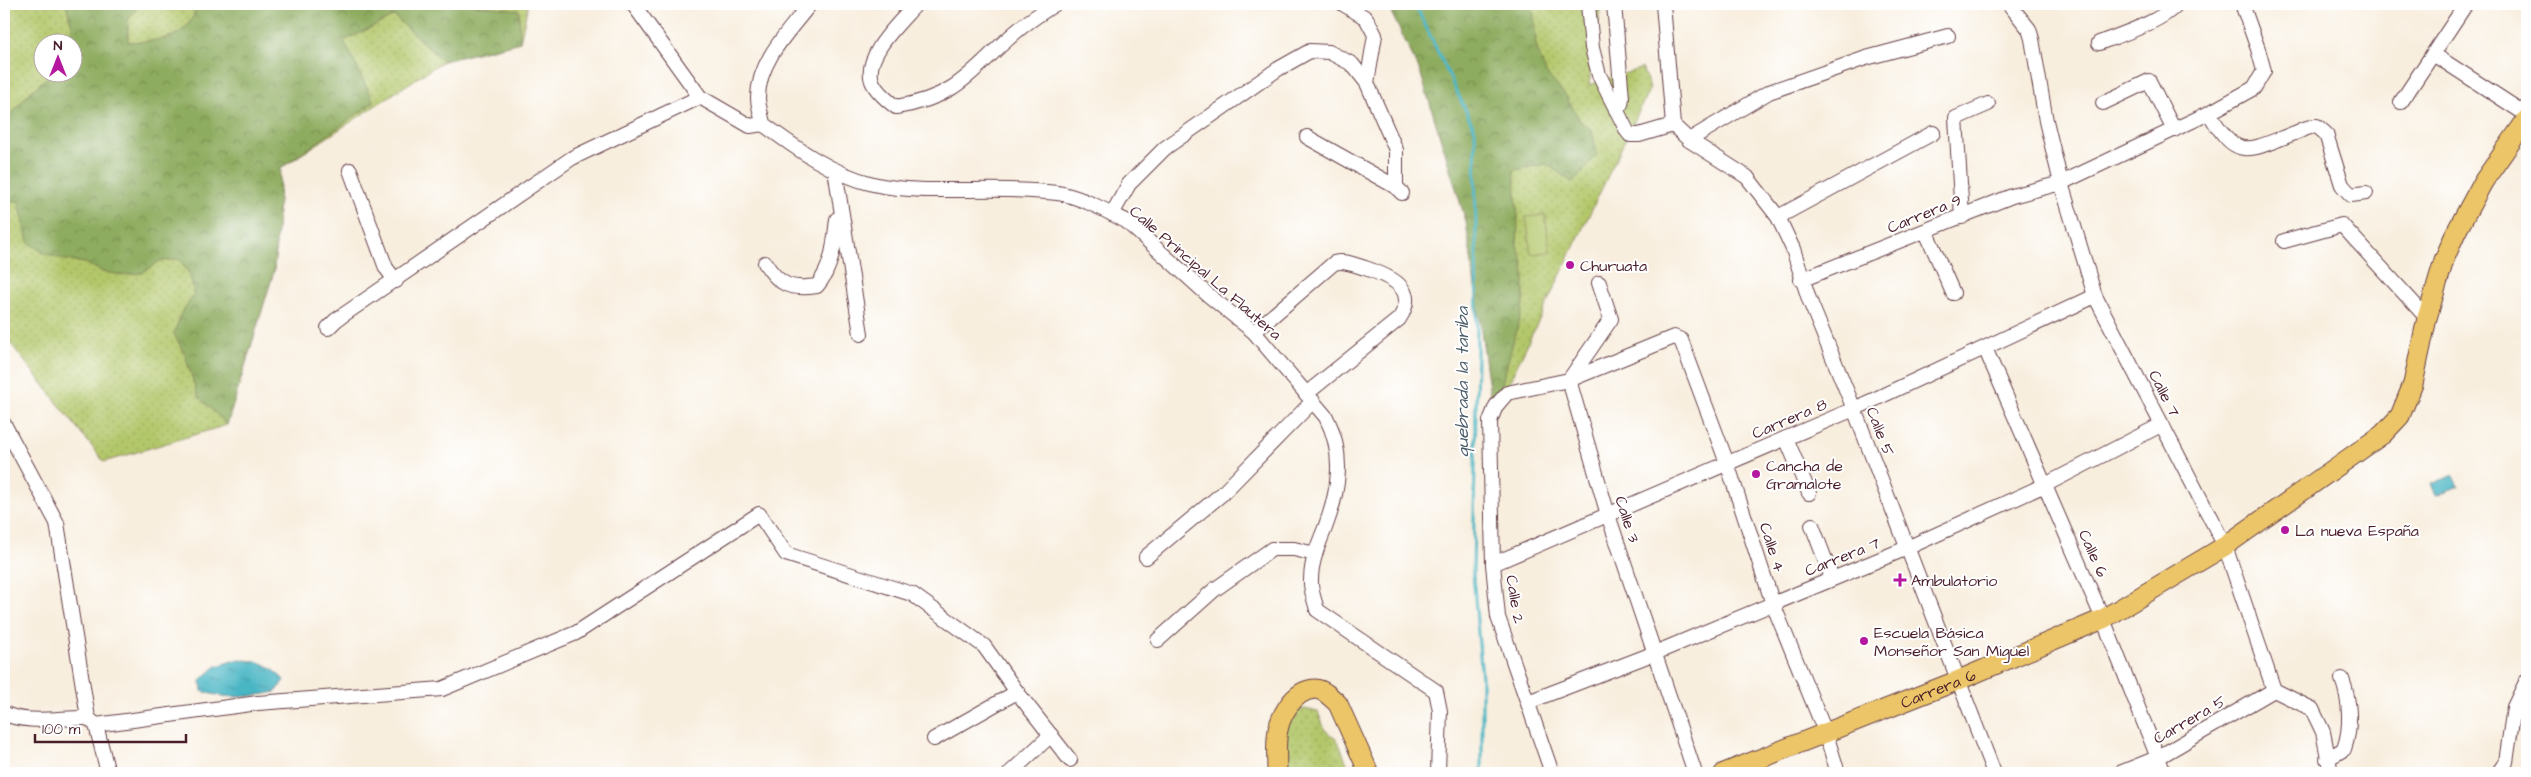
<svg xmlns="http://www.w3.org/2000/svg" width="2531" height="777" font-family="'Architects Daughter',sans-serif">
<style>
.grass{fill:url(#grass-dots);stroke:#7e734a;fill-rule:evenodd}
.forest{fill:url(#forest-crowns);stroke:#6c6644}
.park{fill:#b3c76a;stroke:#7e734a}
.water{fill:url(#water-ripples);stroke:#4a6a78}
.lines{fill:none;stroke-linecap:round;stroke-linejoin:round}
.stream{stroke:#49b6c4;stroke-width:3}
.minor-casing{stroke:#643e46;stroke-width:16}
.major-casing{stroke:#643e46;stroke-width:21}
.minor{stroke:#fff;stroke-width:14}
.major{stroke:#ecc569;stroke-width:19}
.poi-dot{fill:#b5179e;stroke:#fff;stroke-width:2}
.labels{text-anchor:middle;stroke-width:4;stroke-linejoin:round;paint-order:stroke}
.street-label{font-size:16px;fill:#4a1f2b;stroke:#fff}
.poi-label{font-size:16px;fill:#4a1f2b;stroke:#fff;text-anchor:start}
.water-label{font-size:18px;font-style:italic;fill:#4a5b68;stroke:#fff}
</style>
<defs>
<pattern id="grass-dots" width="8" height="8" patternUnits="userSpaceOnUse" patternTransform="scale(1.25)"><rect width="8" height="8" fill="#b3c76a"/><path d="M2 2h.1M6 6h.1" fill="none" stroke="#9baa5c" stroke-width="1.8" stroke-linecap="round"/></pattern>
<pattern id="forest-crowns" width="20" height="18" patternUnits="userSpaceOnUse" patternTransform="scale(1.25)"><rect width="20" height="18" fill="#8eac5e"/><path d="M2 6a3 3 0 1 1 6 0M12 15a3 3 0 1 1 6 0" fill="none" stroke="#768b4e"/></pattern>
<pattern id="water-ripples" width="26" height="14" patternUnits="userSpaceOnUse" patternTransform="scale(1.25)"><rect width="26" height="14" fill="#49b6c4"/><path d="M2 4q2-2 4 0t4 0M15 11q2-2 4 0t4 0" fill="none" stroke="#3f939f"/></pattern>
</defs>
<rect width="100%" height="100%" fill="#fff"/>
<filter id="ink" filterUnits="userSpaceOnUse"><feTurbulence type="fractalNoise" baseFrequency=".02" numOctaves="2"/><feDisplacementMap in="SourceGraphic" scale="10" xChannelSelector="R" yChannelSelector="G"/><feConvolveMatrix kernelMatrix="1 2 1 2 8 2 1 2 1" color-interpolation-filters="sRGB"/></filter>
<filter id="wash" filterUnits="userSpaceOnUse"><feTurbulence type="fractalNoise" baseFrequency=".0096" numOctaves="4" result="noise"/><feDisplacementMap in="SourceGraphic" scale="20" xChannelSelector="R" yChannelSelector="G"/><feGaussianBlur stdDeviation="1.12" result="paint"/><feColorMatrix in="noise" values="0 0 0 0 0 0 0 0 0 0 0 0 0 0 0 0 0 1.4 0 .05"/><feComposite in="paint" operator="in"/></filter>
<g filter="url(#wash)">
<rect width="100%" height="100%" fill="#f8eede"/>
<g class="grass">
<path d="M4 4H528L520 42 443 61 281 168 274 271 227 425 104 462 4 335ZM42 42H72V72H42Z"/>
<polygon points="1387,4 1601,4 1589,85 1642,68 1650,88 1493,416 1466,221 1420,71"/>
<polygon points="1305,709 1318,712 1325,730 1338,741 1351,773 1283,773 1286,721 1296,711"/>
</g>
<g class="forest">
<path d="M66 4H140L128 20V42C159 41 190 40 197 4H467L519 10 520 42 443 61 394 16 344 41 374 102 281 168 274 271 227 425 198 396 184 352 174 334 181 313 194 295 190 275 179 259 160 261 142 273 122 275 103 272 85 263 66 260 44 253 28 242 19 201 4 202V123L28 94 52 73 72 72V42H70L72 27Z"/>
<polygon points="1387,4 1533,4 1536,46 1546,73 1565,95 1581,122 1592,130 1597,154 1573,183 1547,164 1514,170 1518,217 1517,246 1522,259 1524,273 1524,302 1493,416 1466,221 1420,71"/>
</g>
<polygon class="park" points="1545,215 1550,252 1531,254 1526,217"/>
<g class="water">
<polygon points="2454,475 2459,486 2436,495 2431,484"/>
<path d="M235 660C259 660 267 662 284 680L276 692C251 697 226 700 202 691L201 680 215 667Z"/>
</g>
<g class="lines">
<polyline class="stream" points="1415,4 1475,130 1477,352 1473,574 1482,679 1482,773"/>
</g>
</g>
<g filter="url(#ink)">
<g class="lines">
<defs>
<g id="minor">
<polyline points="633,4 700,97 750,126 763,124"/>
<path d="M810 4C789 31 758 61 758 98 758 106 762 116 763 124 797 149 832 174 873 184 920 195 983 187 1033 191 1043 192 1054 192 1063 194 1085 199 1106 211 1126 221L1207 294 1254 332 1326 417C1345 454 1339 491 1325 528 1318 545 1311 562 1311 580 1310 590 1315 601 1317 610L1436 691 1440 711 1438 773"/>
<path d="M916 4C901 22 863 55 872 81 876 91 888 101 896 107 963 97 975 64 1023 26 1033 18 1044 11 1055 4"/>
<polyline points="1343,4 1366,18 1375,35 1367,83 1396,150 1396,187 1402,193"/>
<polyline points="1588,4 1592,48 1599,75 1627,131 1630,135 1639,135 1673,125"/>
<polyline points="1614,4 1622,98 1621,104 1616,110"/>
<polyline points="1663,4 1673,125 1689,140 1747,177 1778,217 1793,249 1809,299 1854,409 1994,773"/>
<polyline points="2009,4 2029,29 2032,39 2046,121 2061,183 2095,296 2225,546 2274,690 2312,709 2323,732 2331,773"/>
<path d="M2099 43C2122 34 2161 22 2177 4"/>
<polyline points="2433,54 2527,115"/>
<polyline points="2401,102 2466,4"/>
<polyline points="2103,103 2149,81 2174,130"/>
<path d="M2209 113C2238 162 2247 151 2295 133 2302 130 2309 126 2317 126L2326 134 2342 185 2351 195 2366 193"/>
<polyline points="1307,137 1396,187"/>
<polyline points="1689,140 1769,92 1866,58 1948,36"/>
<polyline points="350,170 386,268 396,281"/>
<polyline points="835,170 861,334"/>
<polyline points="1112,214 1129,184 1165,148 1278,69 1310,51 1329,52 1352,64 1367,83"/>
<polyline points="1778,217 1933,133"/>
<polyline points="1962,217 1956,118 1988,104"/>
<polyline points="1926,232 1953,293"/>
<polyline points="2284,241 2342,225 2427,318"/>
<path d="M765 263C779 285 790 290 817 286 833 266 834 244 837 219"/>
<polyline points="1801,280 2012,196 2061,183 2209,113 2254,88 2264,71 2258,49 2242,4"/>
<polyline points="1599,283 1611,319 1569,380 1608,515 1695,773"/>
<polyline points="328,328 336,320 572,158 700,97"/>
<path d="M1254 332 1334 263C1345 260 1354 265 1365 268 1389 276 1420 288 1399 319L1306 394"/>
<polyline points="1985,348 2103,619 2164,773"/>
<polyline points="4,424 57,523 88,718"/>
<polyline points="1786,438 1809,493"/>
<polyline points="1812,525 1832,578"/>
<polyline points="1146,557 1223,493 1313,401"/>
<polyline points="1493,564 1854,409 2095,296"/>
<polyline points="1158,640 1214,590 1272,549 1294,549 1315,554"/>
<polyline points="1528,702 1655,653 1907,548 2045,485 2161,425"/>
<path d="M4 713C25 725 63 717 88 718L96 725 108 773"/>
<polyline points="96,725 258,703 442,689 576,633 759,514 786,554 912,594 984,646 1017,692 1070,760"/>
<polyline points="934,739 1017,692"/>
<path d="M2327 759 2344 749C2352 727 2350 700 2342 679"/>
<polyline points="1010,773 1051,735"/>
<polyline points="1552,773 1498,617 1493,564 1490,421 1496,406 1507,393 1569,380 1674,337 1681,340 1727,463 1773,604 1826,734 1838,773"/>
<polyline points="2120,773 2157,758 2274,690"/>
<polyline points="2498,773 2506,762 2514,707 2527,680"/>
</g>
<g id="major">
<path d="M1277 773C1277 762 1276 749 1277 738 1278 718 1293 690 1315 689 1323 689 1332 698 1338 704L1369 773"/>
<path id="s1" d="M1724 773 1959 680 2103 619 2225 546 2383 434 2400 416 2413 384 2427 318 2444 260 2456 232 2483 182 2527 119"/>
</g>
</defs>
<use href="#minor" class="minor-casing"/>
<use href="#major" class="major-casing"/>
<use href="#minor" class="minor"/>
<use href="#major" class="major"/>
</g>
</g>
<g class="poi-dot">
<circle cx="1570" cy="265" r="5"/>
<circle cx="1756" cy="474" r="5"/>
<circle cx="2285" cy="530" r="5"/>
<path d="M1897.5 572.5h5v5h5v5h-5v5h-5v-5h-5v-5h5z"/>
<circle cx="1864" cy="641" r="5"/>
</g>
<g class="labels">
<g class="street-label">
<text transform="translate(1924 213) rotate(-22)" y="6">Carrera 9</text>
<text transform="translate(1206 272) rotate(41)" y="6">Calle Principal La Flautera</text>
<text transform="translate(2165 393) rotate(63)" y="6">Calle 7</text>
<text transform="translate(1789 418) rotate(-23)" y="6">Carrera 8</text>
<text transform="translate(1881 431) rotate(69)" y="6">Calle 5</text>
<text transform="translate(1628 519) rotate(72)" y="6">Calle 3</text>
<text transform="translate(1773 547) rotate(72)" y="6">Calle 4</text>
<text transform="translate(2094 553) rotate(66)" y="6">Calle 6</text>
<text transform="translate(1842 556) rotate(-22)" y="6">Carrera 7</text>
<text transform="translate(1516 599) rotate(81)" y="6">Calle 2</text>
<text dy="6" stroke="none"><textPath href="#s1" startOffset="230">Carrera 6</textPath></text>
<text transform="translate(2189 719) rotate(-30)" y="6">Carrera 5</text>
</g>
<g class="poi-label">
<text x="1580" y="271">Churuata</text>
<text x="1766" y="471">Cancha de<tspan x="1766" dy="18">Gramalote</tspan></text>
<text x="2295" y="536">La nueva España</text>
<text x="1911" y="586">Ambulatorio</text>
<text x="1874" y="638">Escuela Básica<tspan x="1874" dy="18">Monseñor San Miguel</tspan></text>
</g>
<g class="water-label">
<text transform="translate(1462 382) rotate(-90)" y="6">quebrada la tariba</text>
</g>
</g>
<rect width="2531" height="777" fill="none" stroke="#fff" stroke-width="20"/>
<g transform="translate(58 58)"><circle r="24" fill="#ffffff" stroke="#b7a5aa"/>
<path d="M0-4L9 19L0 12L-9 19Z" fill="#b5179e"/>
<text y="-8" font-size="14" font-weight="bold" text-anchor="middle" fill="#4a1f2b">N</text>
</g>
<path d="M35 734v8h151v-8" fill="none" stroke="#4a1f2b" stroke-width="2.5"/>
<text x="42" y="734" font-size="15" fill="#4a1f2b" stroke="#ffffff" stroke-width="4" paint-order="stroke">100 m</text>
</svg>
